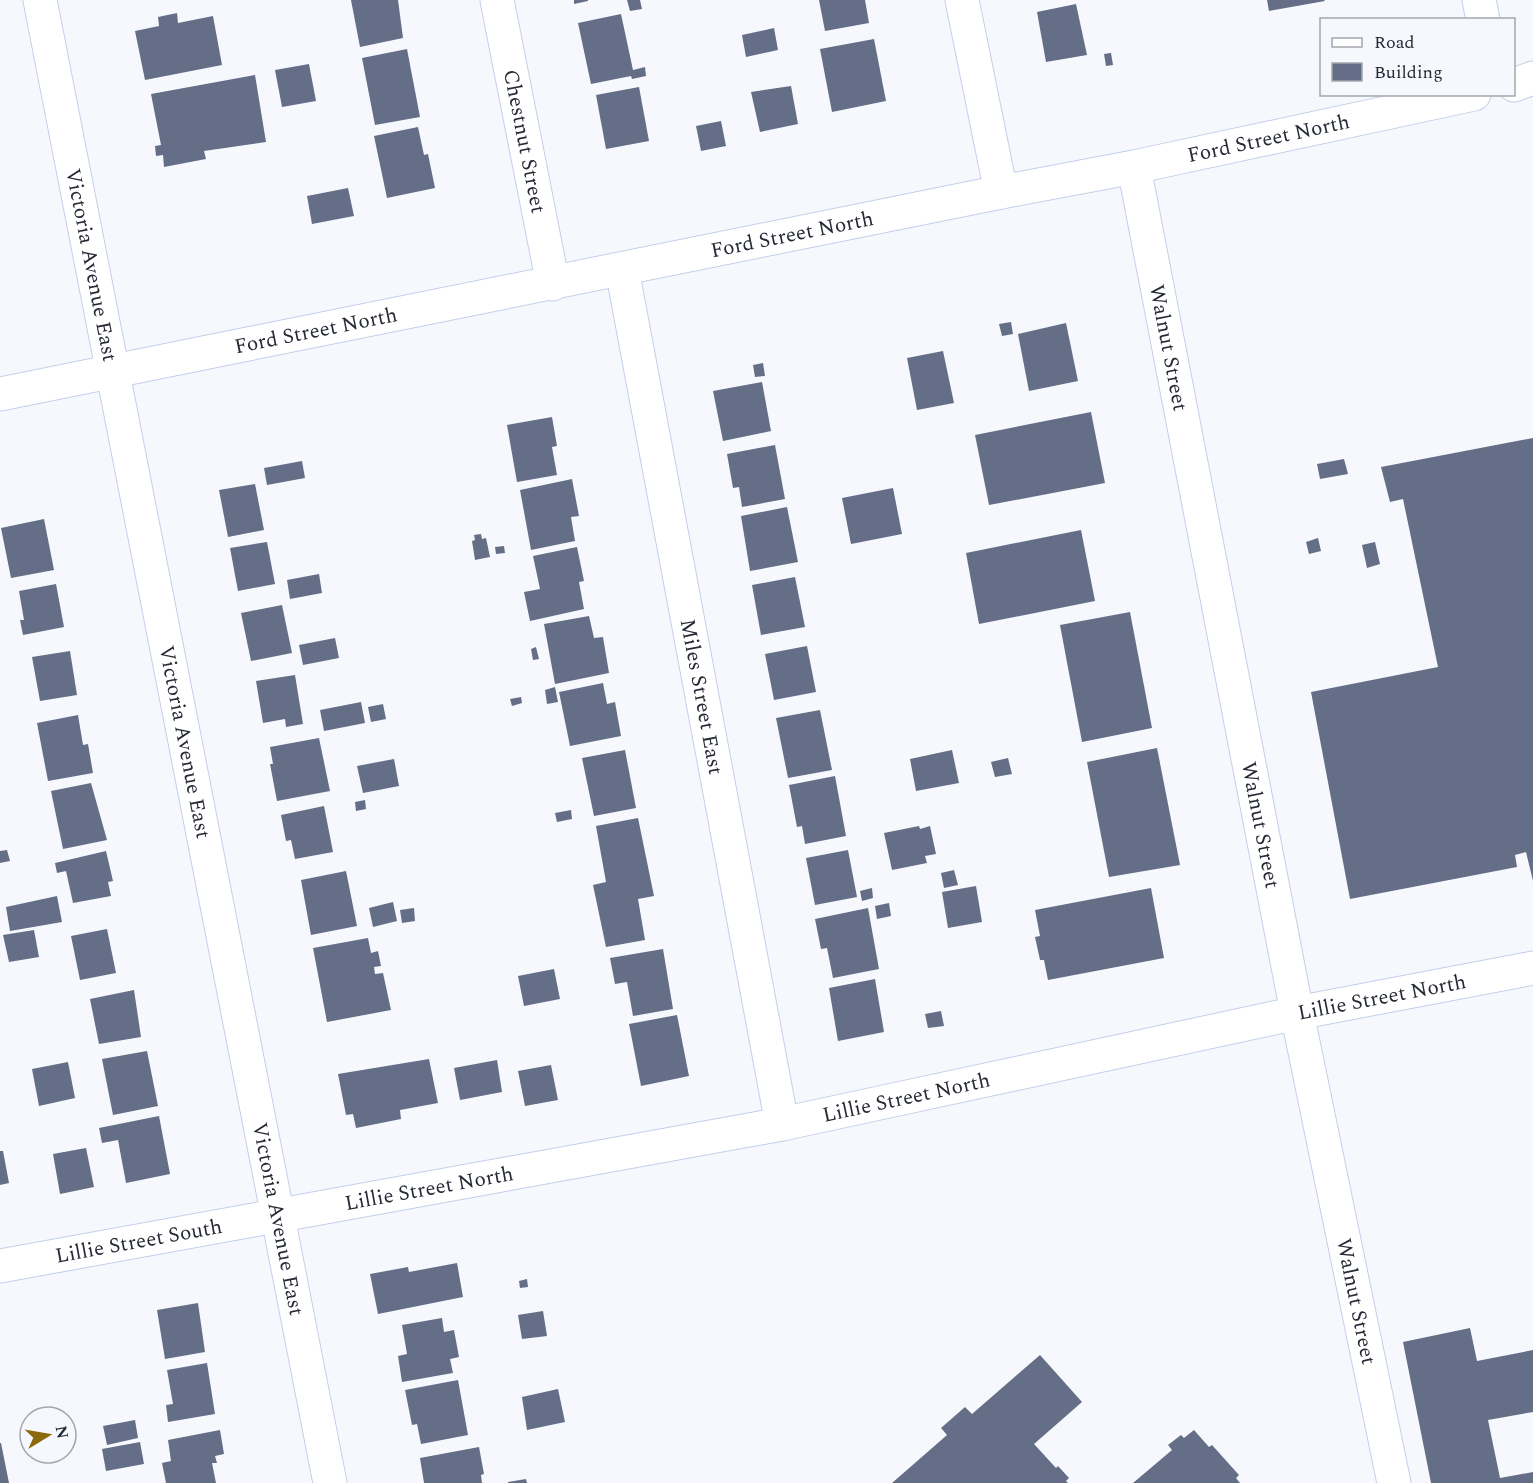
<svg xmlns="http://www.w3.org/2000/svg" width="1533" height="1483" font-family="Spectral,serif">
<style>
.building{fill:#646e86}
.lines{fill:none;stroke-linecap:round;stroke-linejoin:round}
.minor-casing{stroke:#c3cfea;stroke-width:35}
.tertiary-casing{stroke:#c3cfea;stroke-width:35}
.minor{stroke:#fff;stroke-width:33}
.tertiary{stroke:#fff;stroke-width:33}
.labels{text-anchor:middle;stroke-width:6;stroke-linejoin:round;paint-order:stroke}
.street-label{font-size:21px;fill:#262a35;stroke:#f6f8fe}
</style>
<rect width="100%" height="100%" fill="#f6f8fe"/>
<g class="building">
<polygon points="351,0 398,0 403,38 360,47"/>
<polygon points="574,0 588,0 588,1 574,4"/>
<polygon points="627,0 640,0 642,9 630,11"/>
<polygon points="819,0 865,0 869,23 825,31"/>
<polygon points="1267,0 1324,0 1325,1 1269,11"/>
<polygon points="1076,4 1087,55 1046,62 1037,12"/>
<polygon points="177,13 178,23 213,16 222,65 145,80 135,31 159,26 158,17"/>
<polygon points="621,14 633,70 645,67 646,76 632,79 631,76 591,84 578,23"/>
<polygon points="774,28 778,50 746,57 742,35"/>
<polygon points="874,39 886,101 832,112 820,49"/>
<polygon points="407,49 420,117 375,125 362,58"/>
<polygon points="1111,53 1113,65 1106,66 1104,54"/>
<polygon points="309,64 316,101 282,107 275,70"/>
<polygon points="255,75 266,142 204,151 206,159 164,167 163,155 156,156 155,146 161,145 151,94"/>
<polygon points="791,86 798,124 760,132 751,92"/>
<polygon points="639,87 649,141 606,149 596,95"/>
<polygon points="721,121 726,146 701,151 696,126"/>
<polygon points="418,127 424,155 428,154 435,188 387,198 374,136"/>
<polygon points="348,188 354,216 312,224 307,196"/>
<polygon points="1011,322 1013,334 1002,336 999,324"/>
<polygon points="1066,323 1078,381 1029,391 1018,334"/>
<polygon points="943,351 954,403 917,410 907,358"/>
<polygon points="763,363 765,376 755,377 753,365"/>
<polygon points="762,382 771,431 723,441 713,391"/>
<polygon points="1091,412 1105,483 989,505 975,435"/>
<polygon points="552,417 557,446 552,447 557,475 517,482 507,425"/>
<polygon points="1533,438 1533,881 1526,852 1515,855 1517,867 1350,899 1311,692 1438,667 1403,499 1390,502 1381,467"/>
<polygon points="775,445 785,499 742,507 739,487 733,488 727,454"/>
<polygon points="1344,459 1348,474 1320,479 1317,464"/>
<polygon points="302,461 305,478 267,485 264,468"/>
<polygon points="572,479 579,516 571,517 575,541 531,550 520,490"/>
<polygon points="255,484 264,530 228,537 219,490"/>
<polygon points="893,488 902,534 851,544 842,498"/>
<polygon points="787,507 798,562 750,571 741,516"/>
<polygon points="44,519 54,570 11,578 1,528"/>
<polygon points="1081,530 1095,601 979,624 966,553"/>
<polygon points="481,534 482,539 486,538 490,557 475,560 472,541 475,540 474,535"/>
<polygon points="1318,538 1321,551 1309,554 1306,542"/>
<polygon points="267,542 275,584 238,591 230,548"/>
<polygon points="1375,542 1380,564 1367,568 1362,545"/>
<polygon points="504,546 505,553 496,554 495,547"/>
<polygon points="577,547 584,581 579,582 584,609 530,621 524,592 540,589 533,556"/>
<polygon points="319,574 322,593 290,599 287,580"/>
<polygon points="795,577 805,627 761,635 752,585"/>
<polygon points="56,584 64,627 23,635 20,620 24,620 19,591"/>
<polygon points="282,605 292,653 251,661 241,613"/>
<polygon points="1130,612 1152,728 1082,742 1060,625"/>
<polygon points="589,616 594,638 603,637 609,673 555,684 544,624"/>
<polygon points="335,638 339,658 303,665 299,645"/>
<polygon points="807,646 816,692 774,700 765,654"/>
<polygon points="536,647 539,659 533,660 531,649"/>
<polygon points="70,651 77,695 40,701 32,657"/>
<polygon points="295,675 303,724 286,727 285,719 263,723 256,681"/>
<polygon points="603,683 607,704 615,702 621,736 570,746 559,692"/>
<polygon points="555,687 558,702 547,704 545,690"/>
<polygon points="521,697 522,703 512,706 510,699"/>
<polygon points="361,702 365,723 324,731 320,710"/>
<polygon points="383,704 386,719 371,722 368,707"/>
<polygon points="820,710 832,770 788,778 776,718"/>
<polygon points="78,715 83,745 88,744 93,773 48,781 37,723"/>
<polygon points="319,738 330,791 277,801 270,764 273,764 270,747"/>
<polygon points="1157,748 1180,865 1109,877 1087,762"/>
<polygon points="625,750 636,808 594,816 582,758"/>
<polygon points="952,750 959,783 916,791 910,759"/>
<polygon points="1008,758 1012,774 995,777 991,762"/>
<polygon points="394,759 399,786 363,793 357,766"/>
<polygon points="835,776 846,836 805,844 802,826 797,827 789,785"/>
<polygon points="91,783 107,840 63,849 51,791"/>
<polygon points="365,800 366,809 356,811 355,802"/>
<polygon points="324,806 333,852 295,859 291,840 286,841 281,815"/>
<polygon points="571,810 572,819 557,822 555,813"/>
<polygon points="638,818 654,896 638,899 645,940 606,947 593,885 606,882 596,826"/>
<polygon points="919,826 920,829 930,826 936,854 925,856 927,863 892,870 884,833"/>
<polygon points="7,850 10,861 0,863 0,851"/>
<polygon points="848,850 857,897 815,905 806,858"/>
<polygon points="106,851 113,881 108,882 111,896 73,903 66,871 57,873 55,863"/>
<polygon points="954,870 958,885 944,888 941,873"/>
<polygon points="346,871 357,926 311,935 301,880"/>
<polygon points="976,886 982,922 948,928 942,892"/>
<polygon points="872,888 873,898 862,901 860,891"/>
<polygon points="1151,888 1164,958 1048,980 1044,960 1040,960 1035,937 1040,936 1035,910"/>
<polygon points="57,896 62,922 10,931 6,907"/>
<polygon points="393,902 397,921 373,927 369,908"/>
<polygon points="889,903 891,916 877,919 875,906"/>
<polygon points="414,908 415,921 402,923 400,910"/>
<polygon points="868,908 879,969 833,978 827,948 821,949 815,919"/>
<polygon points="107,929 116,973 80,980 71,936"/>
<polygon points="34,930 39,957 9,962 3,935"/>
<polygon points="368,938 371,953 378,951 381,966 374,967 375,974 383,973 391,1010 327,1022 313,948"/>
<polygon points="663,949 673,1009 633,1016 627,982 615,984 610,958"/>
<polygon points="554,969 560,999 524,1006 518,976"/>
<polygon points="875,979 884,1032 838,1041 829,988"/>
<polygon points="134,990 141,1037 99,1044 90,999"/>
<polygon points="941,1011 944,1026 928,1028 925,1014"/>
<polygon points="677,1015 689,1076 641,1086 629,1024"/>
<polygon points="147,1051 158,1106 113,1115 102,1059"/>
<polygon points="429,1059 438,1103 400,1110 401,1119 356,1128 353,1114 346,1115 338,1074"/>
<polygon points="497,1060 502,1092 460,1100 454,1068"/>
<polygon points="68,1062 75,1098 39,1106 32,1069"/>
<polygon points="551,1065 558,1100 525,1106 518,1071"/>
<polygon points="159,1116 170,1174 126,1183 118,1140 102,1143 99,1128"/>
<polygon points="86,1148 94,1187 60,1194 53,1154"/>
<polygon points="0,1151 3,1151 9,1183 0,1185"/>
<polygon points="457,1263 463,1297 378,1314 370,1274 408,1267 409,1272"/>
<polygon points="527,1279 528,1287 520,1288 519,1281"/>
<polygon points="198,1303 205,1352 165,1359 157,1310"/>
<polygon points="543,1311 547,1336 522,1339 518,1315"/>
<polygon points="442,1318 444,1332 454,1330 459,1357 450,1359 453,1373 402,1382 398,1356 407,1354 402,1325"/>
<polygon points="1470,1328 1477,1361 1533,1350 1533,1412 1488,1420 1500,1478 1533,1472 1533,1483 1431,1483 1403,1342"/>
<polygon points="1040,1355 1082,1402 1034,1444 1056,1468 1058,1466 1069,1478 1066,1481 1068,1483 892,1483 947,1435 941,1428 965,1407 972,1414"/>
<polygon points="207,1363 215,1414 168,1422 166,1405 173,1404 167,1370"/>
<polygon points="458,1380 468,1435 421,1444 417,1424 412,1425 405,1390"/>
<polygon points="558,1389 565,1422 527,1430 522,1397"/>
<polygon points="135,1420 138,1438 107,1445 103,1426"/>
<polygon points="220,1430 224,1454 215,1456 217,1463 212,1463 216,1483 166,1483 162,1463 171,1461 168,1440"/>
<polygon points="1194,1430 1209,1447 1212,1445 1239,1475 1236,1478 1240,1483 1133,1483 1172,1450 1168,1445 1181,1435 1184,1438"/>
<polygon points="140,1442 144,1464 106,1471 102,1449"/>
<polygon points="0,1443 1,1443 9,1483 0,1483"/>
<polygon points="479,1447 484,1474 481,1475 482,1483 424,1483 420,1458"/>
<polygon points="526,1479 527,1483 508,1483 508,1482"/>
</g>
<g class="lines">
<defs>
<g id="minor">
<path id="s1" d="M497 0 553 284"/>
<polyline points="962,0 1001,192"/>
<polyline points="1479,0 1483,20"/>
<polyline points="1514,85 1533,78"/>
<path id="s2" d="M1134 167 1297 1013 1394 1483"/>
<path id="s3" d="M622 269 782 1124"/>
<path id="s4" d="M0 394 1001 192 1134 167 1474 94"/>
<path id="s5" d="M0 1266 782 1124 1297 1013 1533 968"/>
</g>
<g id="tertiary">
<path id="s6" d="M40 0 330 1483"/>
</g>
</defs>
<use href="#minor" class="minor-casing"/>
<use href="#tertiary" class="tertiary-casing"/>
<use href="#minor" class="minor"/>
<use href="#tertiary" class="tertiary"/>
</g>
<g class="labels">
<g class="street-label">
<text dy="7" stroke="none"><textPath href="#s4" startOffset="1294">Ford Street North</textPath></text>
<text dy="7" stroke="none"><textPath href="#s1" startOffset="144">Chestnut Street</textPath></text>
<text dy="7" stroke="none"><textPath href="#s4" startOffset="808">Ford Street North</textPath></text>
<text dy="7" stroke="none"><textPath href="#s6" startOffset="270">Victoria Avenue East</textPath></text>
<text dy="7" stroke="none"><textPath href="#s4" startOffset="322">Ford Street North</textPath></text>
<text dy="7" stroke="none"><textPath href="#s2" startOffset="184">Walnut Street</textPath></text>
<text dy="7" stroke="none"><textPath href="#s3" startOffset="435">Miles Street East</textPath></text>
<text dy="7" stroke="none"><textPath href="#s6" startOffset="756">Victoria Avenue East</textPath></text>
<text dy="7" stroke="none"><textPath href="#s2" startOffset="670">Walnut Street</textPath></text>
<text dy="7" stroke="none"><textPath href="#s5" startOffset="1408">Lillie Street North</textPath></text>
<text dy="7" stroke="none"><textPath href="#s5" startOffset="922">Lillie Street North</textPath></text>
<text dy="7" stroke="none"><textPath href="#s5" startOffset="436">Lillie Street North</textPath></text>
<text dy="7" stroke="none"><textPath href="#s6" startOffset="1242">Victoria Avenue East</textPath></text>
<text dy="7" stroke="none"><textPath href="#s5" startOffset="141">Lillie Street South</textPath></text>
<text dy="7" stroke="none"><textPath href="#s2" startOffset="1156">Walnut Street</textPath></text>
</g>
</g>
<rect x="1320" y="18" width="195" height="78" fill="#f6f8fe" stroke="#a3a6ae" stroke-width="1.5"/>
<rect x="1332" y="38" width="30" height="9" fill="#ffffff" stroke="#a3a6ae" stroke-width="1.5"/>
<text x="1374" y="48" font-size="18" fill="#262a35">Road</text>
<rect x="1332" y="63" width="30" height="18" fill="#646e86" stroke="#a3a6ae" stroke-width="1.5"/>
<text x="1374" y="78" font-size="18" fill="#262a35">Building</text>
<g transform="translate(48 1435) rotate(79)"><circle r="28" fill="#f6f8fe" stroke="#a3a6ae" stroke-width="1.5"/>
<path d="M0-4.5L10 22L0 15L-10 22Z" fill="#8c6a0c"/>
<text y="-9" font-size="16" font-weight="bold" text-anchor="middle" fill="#262a35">N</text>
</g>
</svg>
